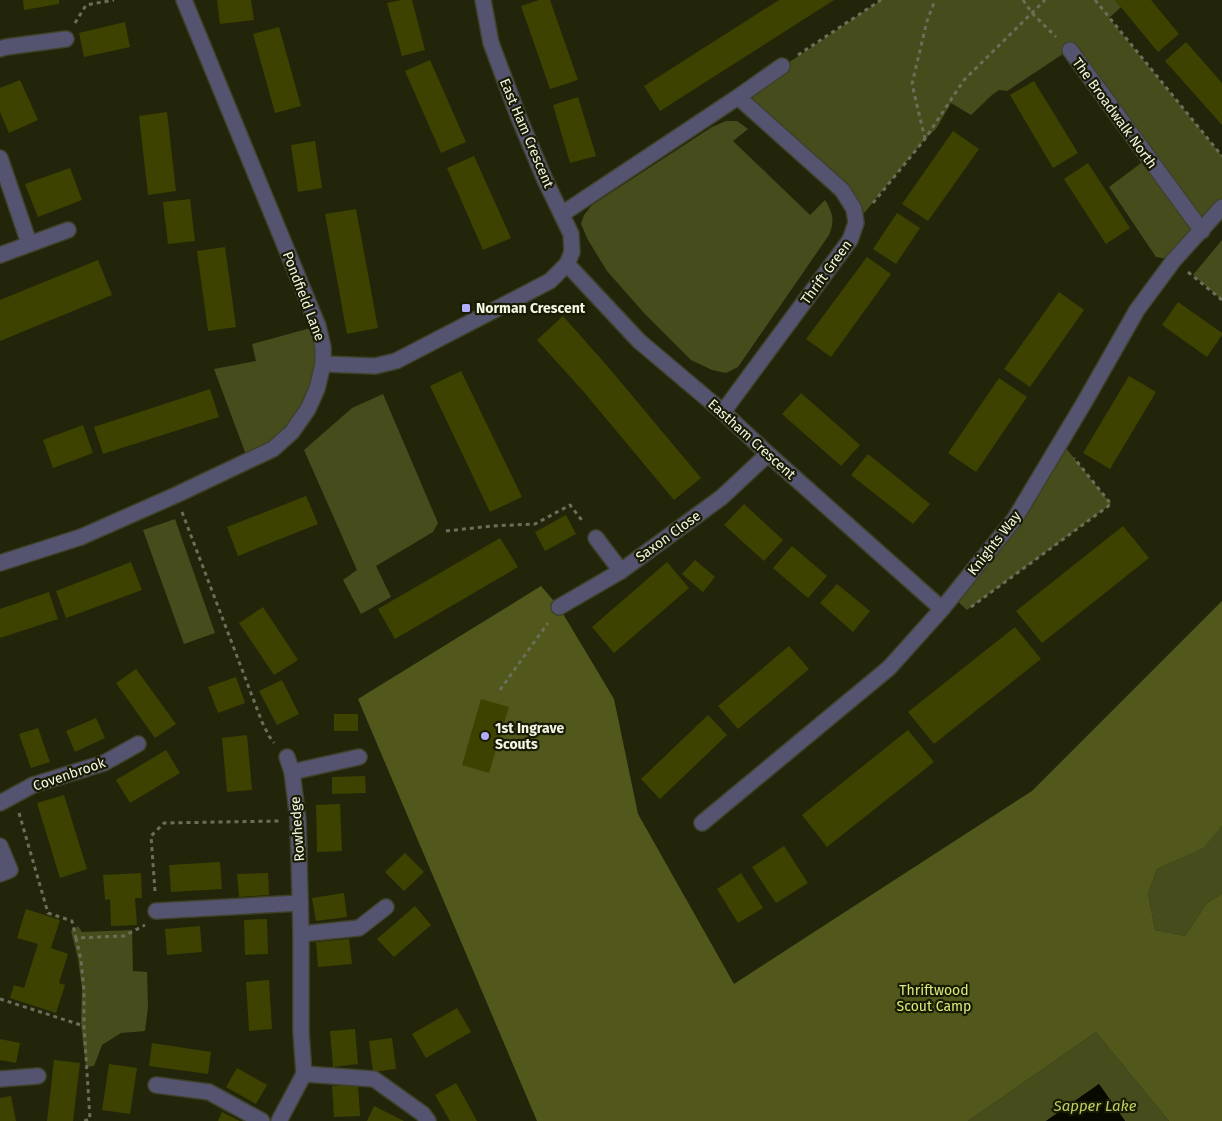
<svg xmlns="http://www.w3.org/2000/svg" width="1222" height="1121" font-family="'Fira Sans',sans-serif">
<style>
.green{fill:#474c1d}
.forest{fill:#52581c}
.water{fill:#080a00}
.building{fill:#3d4200}
.lines{fill:none;stroke-linecap:round;stroke-linejoin:round}
.service-casing{stroke:#3f4229;stroke-width:18}
.minor-casing{stroke:#3f4229;stroke-width:18}
.tertiary-casing{stroke:#3f4229;stroke-width:18}
.path{stroke:#6c6f58;stroke-width:3;stroke-dasharray:4 4;stroke-linecap:butt}
.service{stroke:#555470;stroke-width:15}
.minor{stroke:#555470;stroke-width:15}
.tertiary{stroke:#555470;stroke-width:15}
.poi-dot{fill:#b2adfa;stroke:#191b02;stroke-width:2}
.labels{text-anchor:middle;stroke-width:4.5;stroke-linejoin:round;paint-order:stroke}
.street-label{font-size:14px;fill:#f3f6e6;stroke:#191b02}
.poi-label{font-size:14px;font-weight:bold;fill:#f3f6e6;stroke:#191b02;text-anchor:start}
.park-label{font-size:14px;fill:#dce97e;stroke:#191b02}
.water-label{font-size:15px;font-style:italic;fill:#c1cd62;stroke:#191b02}
</style>
<rect width="100%" height="100%" fill="#22250a"/>
<g class="green">
<polygon points="881,0 1115,0 1121,7 1109,18 1222,156 1222,207 1174,260 1156,257 1109,187 1148,158 1069,50 1007,91 999,90 992,95 971,115 951,103 936,129 925,139 856,223 845,195 738,97"/>
<path d="M726 121H737L748 129 733 141 810 215 825 200C833 213 835 221 829 235L738 367 726 373 712 370 691 360 644 313 607 271 588 240 581 224 584 215 592 205 712 127Z"/>
<polygon points="1222,240 1222,300 1193,275"/>
<polygon points="318,326 323,347 308,409 248,460 214,369 256,361 252,344"/>
<polygon points="383,394 438,523 433,532 376,566 391,597 361,614 343,580 357,570 304,450 352,408"/>
<polygon points="1061,442 1111,504 967,610 952,596"/>
<polygon points="175,519 215,633 184,644 143,530"/>
<polygon points="1222,826 1222,894 1207,903 1185,936 1155,930 1148,893 1157,869 1202,848"/>
<polygon points="78,926 82,932 132,930 133,971 147,972 148,1007 145,1031 121,1033 102,1045 94,1066 86,1067 81,1024 82,989 78,959 71,931"/>
<polygon points="1096,1032 1169,1121 1125,1121 1099,1084 1046,1121 968,1121"/>
</g>
<polygon class="forest" points="541,586 559,607 614,699 638,814 734,984 1032,791 1222,601 1222,826 1203,848 1157,869 1148,893 1155,930 1185,936 1207,903 1222,894 1222,1121 1169,1121 1096,1032 968,1121 537,1121 358,699"/>
<polygon class="water" points="1099,1084 1125,1121 1046,1121"/>
<g class="building">
<polygon points="23,0 59,0 59,4 24,10"/>
<polygon points="217,0 251,0 254,20 220,24"/>
<polygon points="401,0 412,0 425,50 402,56 387,3"/>
<polygon points="539,0 550,0 578,80 550,89 521,6"/>
<polygon points="779,0 834,0 660,111 644,86"/>
<polygon points="1115,0 1151,0 1179,34 1158,52"/>
<polygon points="125,22 130,47 84,57 79,33"/>
<polygon points="279,27 301,106 275,113 253,34"/>
<polygon points="1186,42 1222,83 1222,125 1165,61"/>
<polygon points="430,60 466,142 441,153 405,71"/>
<polygon points="20,80 38,120 9,133 0,112 0,88"/>
<polygon points="1034,81 1078,153 1053,168 1010,95"/>
<polygon points="578,97 596,156 570,163 553,105"/>
<polygon points="167,112 176,191 148,195 139,116"/>
<polygon points="953,131 979,149 928,221 902,204"/>
<polygon points="315,141 322,188 298,192 291,145"/>
<polygon points="474,156 511,238 483,250 447,168"/>
<polygon points="1088,163 1130,228 1106,244 1064,179"/>
<polygon points="70,168 82,200 38,217 25,184"/>
<polygon points="190,199 195,241 168,244 163,202"/>
<polygon points="356,209 378,328 347,334 325,214"/>
<polygon points="897,213 920,228 896,264 873,249"/>
<polygon points="225,247 236,327 208,331 197,251"/>
<polygon points="867,257 891,274 831,357 806,339"/>
<polygon points="98,260 112,295 0,341 0,300"/>
<polygon points="1059,292 1084,310 1030,387 1004,369"/>
<polygon points="1178,302 1222,333 1222,335 1207,357 1162,325"/>
<polygon points="563,316 609,368 701,478 674,500 583,391 537,340"/>
<polygon points="461,371 522,497 490,512 430,386"/>
<polygon points="1129,376 1156,392 1110,469 1083,453"/>
<polygon points="999,378 1027,397 976,472 948,453"/>
<polygon points="210,389 219,417 103,454 94,427"/>
<polygon points="801,393 860,445 841,466 782,414"/>
<polygon points="83,425 93,453 53,468 43,440"/>
<polygon points="868,454 930,504 913,524 851,475"/>
<polygon points="306,496 318,524 238,556 227,527"/>
<polygon points="744,504 783,540 764,561 724,525"/>
<polygon points="566,515 576,534 545,551 535,532"/>
<polygon points="1123,526 1149,558 1042,643 1016,611"/>
<polygon points="500,538 518,567 395,639 378,609"/>
<polygon points="792,546 827,576 808,598 773,568"/>
<polygon points="695,560 715,577 703,592 682,574"/>
<polygon points="131,562 142,590 66,618 56,591"/>
<polygon points="667,562 689,588 614,653 592,627"/>
<polygon points="837,584 870,611 853,632 820,603"/>
<polygon points="49,592 58,619 0,638 0,609"/>
<polygon points="263,607 298,660 274,675 239,623"/>
<polygon points="1015,627 1041,659 934,744 908,712"/>
<polygon points="789,646 809,669 738,729 718,706"/>
<polygon points="136,669 176,724 155,738 116,683"/>
<polygon points="236,677 245,703 218,713 208,687"/>
<polygon points="282,680 299,714 277,725 259,691"/>
<polygon points="481,699 509,707 489,773 462,765"/>
<rect x="334" y="714" width="24" height="17"/>
<polygon points="708,715 727,735 660,799 641,779"/>
<polygon points="96,718 105,738 75,752 66,731"/>
<polygon points="38,728 50,762 31,768 19,734"/>
<polygon points="908,730 934,762 827,847 802,815"/>
<polygon points="247,735 252,790 227,792 222,738"/>
<polygon points="166,750 180,773 130,803 116,780"/>
<polygon points="365,776 366,793 332,794 332,777"/>
<polygon points="64,795 87,869 60,878 37,803"/>
<polygon points="340,804 342,851 317,852 316,805"/>
<polygon points="784,846 808,883 776,903 752,867"/>
<polygon points="405,853 424,872 404,891 385,872"/>
<polygon points="220,862 222,889 171,892 169,865"/>
<polygon points="141,873 142,898 135,898 137,925 111,926 110,899 105,900 103,875"/>
<polygon points="268,873 269,895 239,897 237,874"/>
<polygon points="741,873 763,908 738,923 717,889"/>
<polygon points="344,893 347,917 316,921 312,898"/>
<polygon points="415,906 431,925 394,957 377,939"/>
<polygon points="26,909 60,920 51,948 68,954 59,983 65,985 56,1013 10,998 14,985 24,988 38,944 17,938"/>
<polygon points="267,919 268,954 245,955 244,920"/>
<polygon points="200,926 202,952 167,955 165,929"/>
<polygon points="349,939 352,964 318,967 316,942"/>
<polygon points="269,980 272,1029 249,1031 246,982"/>
<polygon points="457,1008 471,1032 426,1058 412,1034"/>
<polygon points="355,1029 358,1064 333,1067 330,1031"/>
<polygon points="392,1038 396,1069 373,1072 369,1041"/>
<polygon points="0,1039 20,1043 16,1063 0,1060"/>
<polygon points="152,1043 211,1052 208,1074 149,1066"/>
<polygon points="54,1060 80,1063 73,1121 47,1121"/>
<polygon points="109,1064 137,1068 130,1114 102,1110"/>
<polygon points="237,1068 267,1085 256,1104 226,1087"/>
<polygon points="456,1083 470,1108 477,1121 450,1121 435,1095"/>
<polygon points="358,1084 360,1116 334,1117 332,1086"/>
<polygon points="11,1096 16,1121 0,1121 0,1098"/>
<polygon points="374,1106 404,1121 367,1121"/>
<polygon points="222,1112 240,1121 218,1121"/>
</g>
<g class="lines">
<defs>
<g id="service">
<polyline points="596,538 621,571"/>
<polyline points="292,772 359,757"/>
<polyline points="0,846 10,870 0,874"/>
</g>
<g id="minor">
<polyline points="0,49 6,47 66,39"/>
<polyline points="1070,50 1202,231"/>
<polyline points="0,158 29,243"/>
<polyline points="562,214 738,97 782,66"/>
<polyline points="0,255 68,230"/>
<polyline points="567,264 639,341 723,412 768,454 942,609"/>
<polyline points="323,364 375,366 396,361 550,281 567,264 572,252 571,234 545,180 519,118 491,43 483,0"/>
<polyline points="723,412 850,240 856,223 854,209 842,190 738,97"/>
<polyline points="559,607 621,571 722,497 768,454"/>
<polyline points="0,803 33,785 104,763 138,744"/>
<polyline points="702,823 889,668 942,609 1014,520 1084,403 1137,310 1174,260 1222,207"/>
<polyline points="156,911 300,903"/>
<polyline points="301,934 359,928 386,907"/>
<polyline points="304,1074 374,1079 423,1114 428,1121"/>
<polyline points="0,1079 38,1076"/>
<polyline points="156,1085 209,1092 262,1121"/>
<polyline points="279,1121 304,1074 301,1032 301,934 298,820 292,772 287,757"/>
</g>
<polyline id="tertiary" points="0,563 81,537 176,495 273,449 292,432 308,409 317,389 323,364 323,347 318,326 184,0"/>
</defs>
<use href="#service" class="service-casing"/>
<use href="#minor" class="minor-casing"/>
<use href="#tertiary" class="tertiary-casing"/>
<g class="path">
<polyline points="1023,0 1032,13 1056,37"/>
<polyline points="1095,0 1222,156"/>
<polyline points="75,23 86,5 114,0"/>
<polyline points="798,55 881,0"/>
<polyline points="925,139 912,84 927,21 935,0"/>
<polyline points="873,203 925,139 964,80 1045,0"/>
<polyline points="1188,272 1222,300"/>
<polyline points="182,512 262,722 269,736 274,743"/>
<polyline points="446,531 492,526 535,524 570,505 584,523"/>
<polyline points="971,607 1111,504 1074,458"/>
<polyline points="500,690 548,623"/>
<polyline points="19,813 48,913 72,921 76,938 124,936 145,925"/>
<polyline points="155,891 151,836 164,823 279,821"/>
<polyline points="76,938 81,960 84,990 84,1026 90,1119 84,1121"/>
<polyline points="0,999 84,1026"/>
</g>
<use href="#service" class="service"/>
<use href="#minor" class="minor"/>
<use href="#tertiary" class="tertiary"/>
</g>
<g class="poi-dot">
<rect x="461" y="303" width="10" height="10" rx="2.5"/>
<circle cx="485" cy="736" r="5"/>
</g>
<g class="labels">
<g class="street-label">
<text transform="translate(1115 113) rotate(54)" y="5">The Broadwalk North</text>
<text transform="translate(527 133) rotate(67)" y="5">East Ham Crescent</text>
<text transform="translate(826 272) rotate(-54)" y="5">Thrift Green</text>
<text transform="translate(304 296) rotate(69)" y="5">Pondfield Lane</text>
<text transform="translate(752 439) rotate(42)" y="5">Eastham Crescent</text>
<text transform="translate(668 536) rotate(-36)" y="5">Saxon Close</text>
<text transform="translate(994 543) rotate(-52)" y="5">Knights Way</text>
<text transform="translate(69 774) rotate(-19)" y="5">Covenbrook</text>
<text transform="translate(297 829) rotate(-94)" y="5">Rowhedge</text>
</g>
<g class="poi-label">
<text x="476" y="313">Norman Crescent</text>
<text x="495" y="733">1st Ingrave<tspan x="495" dy="16">Scouts</tspan></text>
</g>
<g class="park-label">
<text x="934" y="995">Thriftwood<tspan x="934" dy="16">Scout Camp</tspan></text>
</g>
<g class="water-label">
<text x="1095" y="1111">Sapper Lake</text>
</g>
</g>
</svg>
